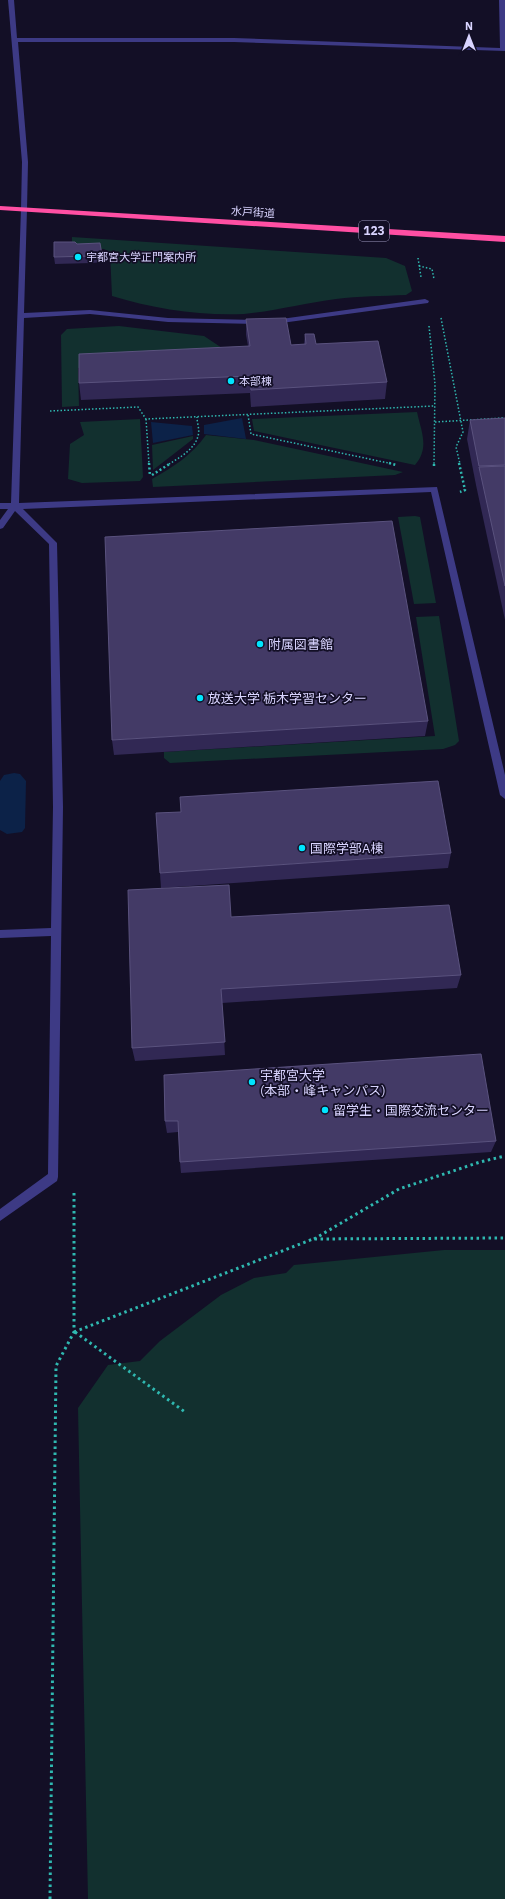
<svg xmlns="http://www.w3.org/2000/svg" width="505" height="1899" font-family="'IBM Plex Sans','Noto Sans JP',sans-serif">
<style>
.green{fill:#12302f}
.water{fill:#0c2248}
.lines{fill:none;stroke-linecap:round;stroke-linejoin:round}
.path-far2{stroke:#2fb8b0;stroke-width:1.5;stroke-dasharray:1.5 2;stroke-linecap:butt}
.path-far1{stroke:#2fb8b0;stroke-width:2.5;stroke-dasharray:2 2.5;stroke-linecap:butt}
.path{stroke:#2fb8b0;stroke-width:3;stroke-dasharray:2.5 3.5;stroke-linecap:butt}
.lane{fill:#3d3a85;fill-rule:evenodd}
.street{fill:#3d3a85;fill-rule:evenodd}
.highway{fill:#ff4fa3;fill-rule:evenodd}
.wall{fill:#312854}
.building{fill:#433a66;stroke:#5a527e}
.poi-dot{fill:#00e5ff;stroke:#130f26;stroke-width:1.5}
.labels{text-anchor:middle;stroke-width:3.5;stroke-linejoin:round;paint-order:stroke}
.far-street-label{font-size:11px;fill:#d9d4ff;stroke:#130f26}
.far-poi-label{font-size:11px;fill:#d9d4ff;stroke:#130f26;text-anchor:start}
.shield{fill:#130f26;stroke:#9e99be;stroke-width:1}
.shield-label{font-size:12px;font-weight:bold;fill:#d9d4ff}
.poi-label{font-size:13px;fill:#d9d4ff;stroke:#130f26;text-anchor:start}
</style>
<rect width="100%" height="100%" fill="#130f26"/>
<g class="green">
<path d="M72 237 386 258 405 266 412 291 406 295C383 296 359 296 336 299 305 303 275 311 244 314 200 316 154 309 112 296L110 252 104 249 72 248Z"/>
<polygon points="119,326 204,336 225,350 236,361 78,368 79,406 62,407 61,335 67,329"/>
<path d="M417 412C421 431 430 448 415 465L254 431 252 419Z"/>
<polygon points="140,419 143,477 140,481 82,483 68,479 70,444 84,435 80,422"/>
<path d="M206 435 254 440 403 472 395 475 153 487 152 479C173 467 191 456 206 435Z"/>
<polygon points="193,436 193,439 153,470 152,445"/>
<polygon points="415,516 420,517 436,603 414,604 398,517"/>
<polygon points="439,616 459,741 455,745 443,749 170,763 164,758 164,752 435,736 416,617"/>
<polygon points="444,1250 505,1250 505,1899 88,1899 78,1408 108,1365 140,1361 160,1341 221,1295 254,1278 286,1273 294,1265"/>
</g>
<g class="water">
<polygon points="242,418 246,439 204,434 204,425"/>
<polygon points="151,422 192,426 193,435 153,443"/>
<polygon points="14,773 20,774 26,781 25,828 22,832 7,834 0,830 0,781 4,775"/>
</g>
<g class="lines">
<g class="path-far2">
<polyline points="418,258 421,277"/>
<polyline points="419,266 432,269 434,279"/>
<polyline points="441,318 463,432 456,447 460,464"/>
<polyline points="429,326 435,384 434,464"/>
<polyline points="50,411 138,407 146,419 434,406"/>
<polyline points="248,415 251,434 393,464"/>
<polyline points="146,419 149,464"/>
<polyline points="435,422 503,418 505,423"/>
<path d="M169 464C179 458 195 449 198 436 200 430 197 423 197 417"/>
</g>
<g class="path-far1">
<polyline points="149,463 150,476"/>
<polyline points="389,463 396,465"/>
<polyline points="459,463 465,490 460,492"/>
<polyline points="434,466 434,463"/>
<polyline points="152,475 171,463"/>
</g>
<g class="path">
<polyline points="314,1239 399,1189 480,1162 505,1156"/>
<polyline points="74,1332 313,1239 505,1238"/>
<polyline points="75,1332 185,1412"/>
<polyline points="50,1899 56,1366 74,1332 74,1193"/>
</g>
<g class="lane">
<polygon points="24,207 27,209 24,313 90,310 168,318 258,320 262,322 258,324 168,322 90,314 24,318 19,503 437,487 505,775 505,799 500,795 431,492 23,509 57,543 63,807 58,1177 57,1181 0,1221 0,1209 48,1174 51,936 0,938 0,930 51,928 53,807 49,544 15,511 3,528 0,529 0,520 8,509 0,509 0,503 11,503 21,209"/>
<polygon points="425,299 429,301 428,303 274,324 270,322 274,320"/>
</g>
<polygon class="street" points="8,0 14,0 17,38 234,38 500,48 499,0 505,0 505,51 234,42 18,42 28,162 27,209 24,211 21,209 22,162"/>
<polygon class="highway" points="0,206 505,236 505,242 0,210"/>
</g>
<g class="wall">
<polygon points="102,255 102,262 92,263 55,264 54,257"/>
<polygon points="246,319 291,345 304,344 305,334 316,344 387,382 385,399 251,407 250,393 81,400 79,383 248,346 246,335"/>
<polygon points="505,418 505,620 476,485 467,439 470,420"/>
<polygon points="428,721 425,736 114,755 112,740"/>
<polygon points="451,853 448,868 161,888 160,873"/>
<polygon points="231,917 461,975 457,988 222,1003 225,1055 135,1061 132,1048"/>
<polygon points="164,1075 496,1141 491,1152 181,1173 180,1162 178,1132 167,1133 165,1121"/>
</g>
<g class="building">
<polygon points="54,242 75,242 77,244 100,243 102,255 91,256 54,257"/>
<polygon points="286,318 291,345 306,344 305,334 314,334 316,344 378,341 387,382 251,390 250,376 79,383 79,354 250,346 246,319"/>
<polygon points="505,418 505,465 479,466 470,420"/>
<polygon points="505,466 505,586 479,467"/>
<polygon points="392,521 428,721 112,740 105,537"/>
<polygon points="438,781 451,853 160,873 156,813 181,812 180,797"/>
<polygon points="229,885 231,917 449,905 461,975 221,989 225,1042 132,1048 128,890"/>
<polygon points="481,1054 496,1141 180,1162 178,1121 165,1121 164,1075"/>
</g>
<g class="poi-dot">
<circle cx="78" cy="257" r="4"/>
<circle cx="231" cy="381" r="4"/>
<circle cx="260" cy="644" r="4"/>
<circle cx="200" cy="698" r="4"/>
<circle cx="302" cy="848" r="4"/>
<circle cx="252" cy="1082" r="4"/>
<circle cx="325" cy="1110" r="4"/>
</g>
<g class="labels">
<g class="far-street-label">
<text transform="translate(253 212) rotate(4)" y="4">水戸街道</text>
</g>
<g class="far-poi-label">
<text x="86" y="261">宇都宮大学正門案内所</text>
<text x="239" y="385">本部棟</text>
</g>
<rect class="shield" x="359" y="221" width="30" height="20" rx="3"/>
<g class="shield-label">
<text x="374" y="235">123</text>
</g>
<g class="poi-label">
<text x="268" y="649">附属図書館</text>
<text x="208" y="703">放送大学 栃木学習センター</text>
<text x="310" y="853">国際学部A棟</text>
<text x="260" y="1080">宇都宮大学<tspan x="260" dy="15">(本部・峰キャンパス)</tspan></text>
<text x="333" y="1115">留学生・国際交流センター</text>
</g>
</g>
<g transform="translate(469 36)" stroke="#130f26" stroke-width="3" paint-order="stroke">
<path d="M0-3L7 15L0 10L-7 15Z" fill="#d9d4ff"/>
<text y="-6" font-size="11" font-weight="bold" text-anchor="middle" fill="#d9d4ff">N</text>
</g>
</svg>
